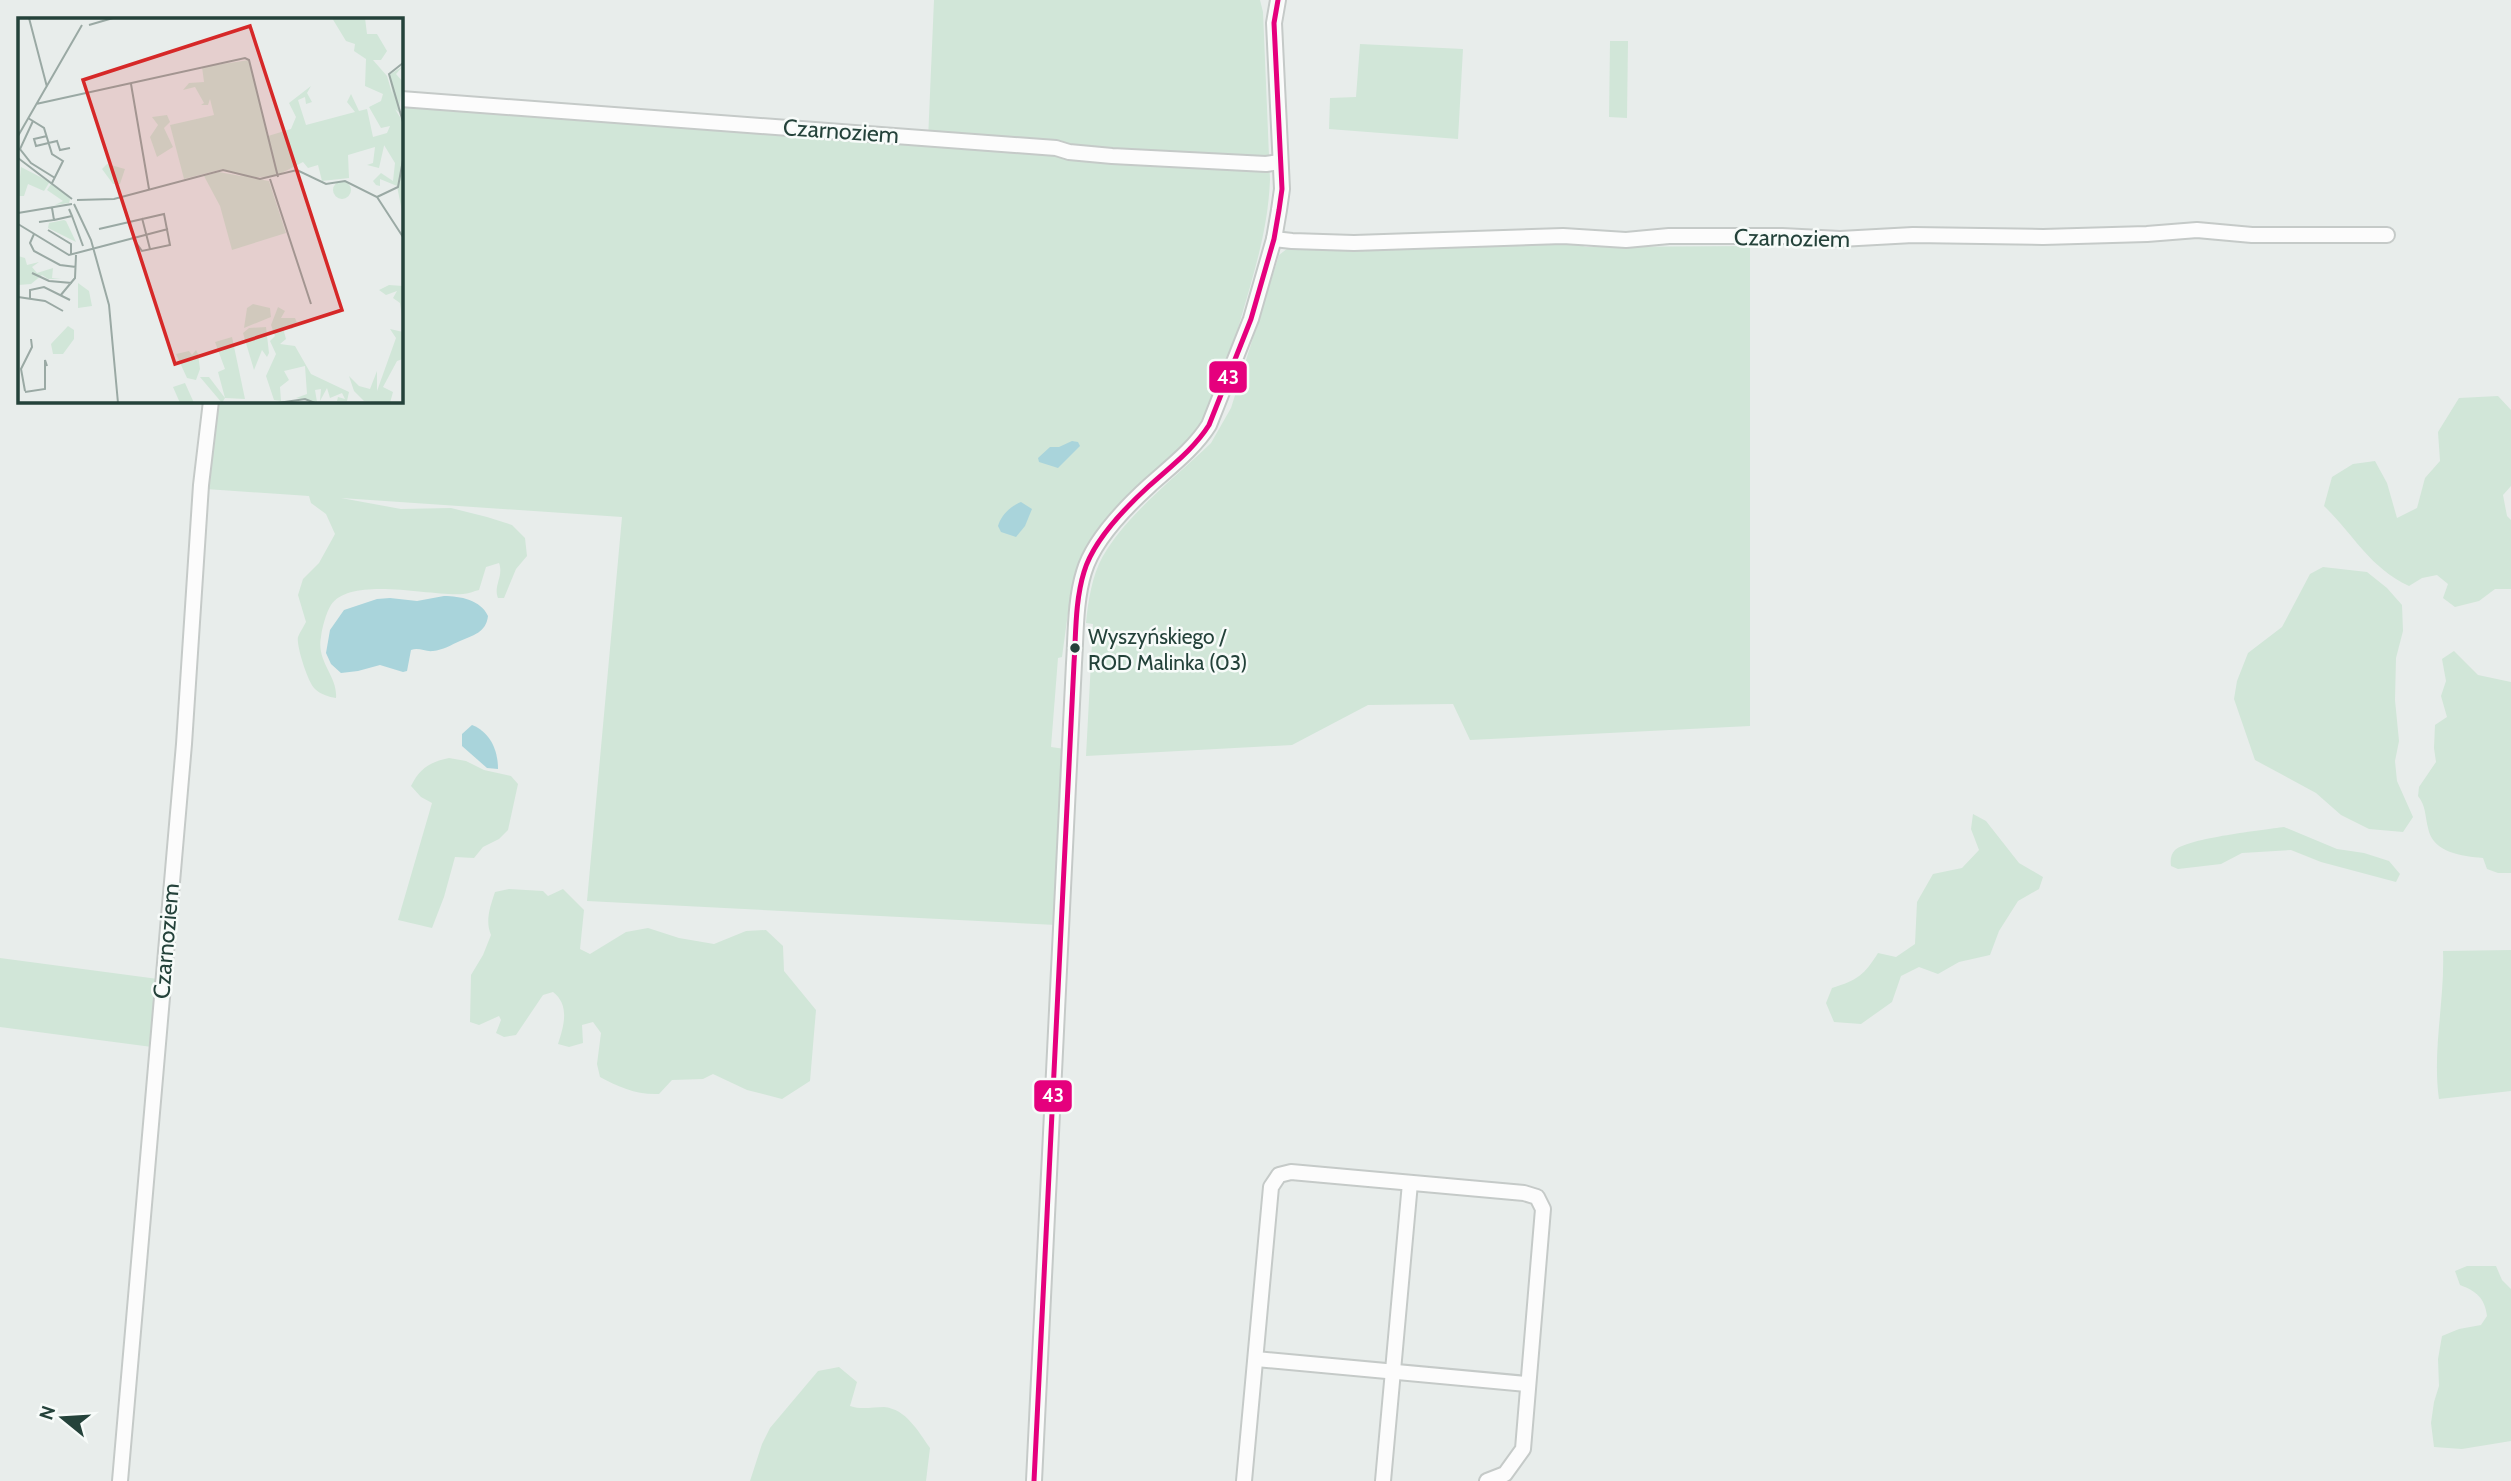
<svg xmlns="http://www.w3.org/2000/svg" width="2511" height="1481" font-family="Cabin,sans-serif">
<style>
.green{fill:#d1e6d8}
.water{fill:#a9d4db}
.lines{fill:none;stroke-linecap:round;stroke-linejoin:round}
.minor-casing{stroke:#c5cac8;stroke-width:18}
.minor{stroke:#fcfcfc;stroke-width:14}
.bus-1-casing{stroke:#f7fbf9;stroke-width:10}
.bus-1{stroke:#e5007d;stroke-width:5}
.bus-dot{fill:#24423a;stroke:#f7fbf9;stroke-width:2.5}
.labels{text-anchor:middle;stroke-width:5;stroke-linejoin:round;paint-order:stroke}
.bus-label{font-size:21px;fill:#24423a;stroke:#f7fbf9;text-anchor:start}
.street-label{font-size:23px;fill:#24423a;stroke:#f7fbf9}
.inset-road{fill:none;stroke:#9aa9a4;stroke-width:2}
.view{fill:#d62828;fill-opacity:0.15;stroke:#d62828;stroke-width:3.5}
.inset-edge{fill:none;stroke:#24423a;stroke-width:3.5}
.line-badge{stroke:#f7fbf9;stroke-width:2.5}
.badge-label{font-size:19px;text-anchor:middle;font-weight:bold;fill:#fff}
</style>
<rect width="100%" height="100%" fill="#e8edeb"/>
<g class="green">
<path d="M934 0H1260L1263 12 1270 180C1268 231 1253 276 1239 325 1228 361 1219 404 1196 433 1169 467 1131 490 1103 522 1071 559 1069 611 1062 657L1058 658 1051 747 1065 749 1056 925 587 901 622 517 341 498 401 509 451 508 487 517 512 525 525 538 527 556 516 569 504 598H498C493 586 504 576 499 563L486 567 479 590C474 591 468 594 463 594 433 597 351 575 331 605 326 613 322 628 321 637 316 662 338 676 336 698 329 697 320 694 315 689 308 683 296 645 298 637 300 632 304 626 306 622L298 595 303 579 319 563 335 534 326 514 311 503 309 496 206 489 216 401H401V101L928 140Z"/>
<polygon points="1610,41 1628,41 1627,118 1609,117"/>
<polygon points="1360,44 1463,49 1458,139 1329,129 1330,98 1356,97"/>
<path d="M1573 243 1586 247 1750 246V726L1470 740 1453 704 1368 705 1292 745 1086 756 1093 624 1086 623C1088 602 1092 575 1103 556 1128 513 1176 477 1211 443L1231 408 1279 255 1288 248Z"/>
<path d="M2498 396 2511 410V486L2503 495 2507 516 2511 520V589H2495L2479 601 2455 607 2443 598 2448 584 2437 575 2422 578 2409 586C2369 567 2355 536 2324 506L2332 477 2353 464 2375 461 2387 483 2397 518 2417 508 2425 478 2440 461 2438 432 2459 398Z"/>
<polygon points="2323,567 2367,572 2387,588 2402,605 2403,631 2396,658 2395,700 2399,741 2395,761 2397,781 2413,817 2403,832 2369,829 2341,815 2316,793 2255,760 2234,699 2237,681 2248,653 2282,627 2310,574"/>
<path d="M2454 651 2478 675 2511 682V873H2498L2487 869 2483 858C2462 856 2433 853 2428 828 2425 816 2426 806 2418 796L2419 787 2436 762 2434 748 2435 725 2447 717 2441 696 2446 681 2442 659Z"/>
<path d="M449 758 466 761 484 770 511 776 518 784 508 830 499 839 483 847 474 858 455 857 444 897 432 928 398 920 432 803 421 797 411 786C420 768 430 762 449 758Z"/>
<path d="M1973 814 1986 821 2019 863 2043 877 2039 889 2018 901 1999 931 1990 955 1959 962 1938 974 1919 967 1901 976 1892 1002 1861 1024 1834 1022 1826 1003 1832 988C1858 980 1864 975 1878 953L1896 957 1915 944 1917 902 1933 874 1962 868 1979 850 1971 829Z"/>
<path d="M2284 827 2337 849 2364 853 2389 861 2400 874 2396 882 2321 862 2291 850 2242 853 2221 864 2178 869 2171 866C2170 860 2171 854 2175 850 2189 838 2263 830 2284 827Z"/>
<path d="M509 889 543 891 548 896 563 889 584 910 580 949 590 954 626 932 648 928 679 938 714 944 746 931 766 930 783 946 784 971 816 1010 810 1081 782 1099 747 1090 713 1074 703 1079 672 1080 659 1094C636 1095 619 1087 600 1077L597 1064 601 1033 593 1022 582 1025 583 1043 569 1047 558 1044C564 1026 570 1005 553 992L543 995 516 1035 504 1037 496 1033 501 1020 499 1016 479 1025 470 1022 471 975 483 955 491 935C485 921 490 907 495 892Z"/>
<path d="M2511 950V1091L2439 1099C2432 1050 2445 1000 2443 951Z"/>
<polygon points="0,958 158,979 152,1047 0,1027"/>
<path d="M2467 1266H2496L2502 1280 2511 1289V1441L2462 1449 2434 1447 2431 1423 2434 1402 2439 1386 2438 1359 2442 1336 2459 1329 2481 1325 2487 1316C2485 1298 2476 1291 2460 1285L2455 1271Z"/>
<path d="M839 1367 857 1382 850 1406C862 1410 872 1407 884 1407 906 1409 918 1431 930 1448L926 1481H750L762 1444 770 1428 818 1371Z"/>
</g>
<g class="water">
<polygon points="1072,441 1078,442 1080,446 1058,468 1039,462 1038,458 1050,447 1059,447"/>
<path d="M1021 502 1032 509 1025 526 1016 537 1001 532 998 526C1001 515 1011 506 1021 502Z"/>
<path d="M444 596C460 596 481 600 488 616 486 633 473 635 460 641 451 645 443 650 433 651 425 652 419 647 411 650L407 671 403 672 380 665 358 671 341 673 331 664 326 653 330 630 344 610 377 599 390 598 417 601Z"/>
<path d="M472 725C490 732 498 750 498 769L487 768 462 746V734Z"/>
</g>
<g class="lines">
<defs>
<g id="minor">
<polyline points="401,99 1056,148 1069,152 1112,156 1266,164 1280,162"/>
<polyline points="1274,239 1292,241 1354,243 1563,236 1626,240 1669,236 1782,236 1840,239 1913,235 2043,237 2147,234 2197,230 2252,235 2387,235"/>
<polyline points="1256,1359 1527,1384"/>
<polyline points="120,1481 184,744 201,485 211,401"/>
<path d="M1034 1481 1074 663C1076 634 1075 601 1084 572 1093 541 1126 507 1149 486 1170 467 1194 449 1209 425L1251 319 1274 239 1279 210 1282 189 1274 23 1278 0"/>
<polyline points="1244,1481 1271,1187 1279,1175 1291,1172 1524,1193 1537,1197 1543,1209 1523,1449 1505,1474 1487,1481"/>
<polyline points="1383,1481 1410,1183"/>
</g>
</defs>
<use href="#minor" class="minor-casing"/>
<use href="#minor" class="minor"/>
<defs>
<path id="bus-1" d="M1034 1481 1074 663C1076 634 1075 601 1084 572 1093 541 1126 507 1149 486 1170 467 1194 449 1209 425L1251 319 1274 239 1279 210 1282 189 1274 23 1278 0"/>
</defs>
<use href="#bus-1" class="bus-1-casing"/>
<use href="#bus-1" class="bus-1"/>
</g>
<circle class="bus-dot" cx="1075" cy="648" r="6"/>
<g class="labels">
<g class="bus-label">
<text x="1088" y="644">Wyszyńskiego /<tspan x="1088" dy="26">ROD Malinka (03)</tspan></text>
</g>
<g class="street-label">
<text transform="translate(841 131) rotate(4)" y="8">Czarnoziem</text>
<text transform="translate(1792 238) rotate(1)" y="8">Czarnoziem</text>
<text transform="translate(166 941) rotate(-85)" y="8">Czarnoziem</text>
</g>
</g>
<g transform="translate(18 18)">
<rect width="385" height="385" fill="#e8edeb"/>
<path d="M314 0H347L349 16H359L369 33 363 42H355L369 58 375 78 371 57 385 48 378 56 385 64 381 91 385 98 377 91 385 104V198L379 168 362 161V168L358 167 355 163 363 155 375 163 377 145 366 127 368 119 361 150 349 147 355 145 357 129 330 137 331 160 304 163 300 147 290 150 285 144 258 158 230 160 205 151 166 161 152 107 196 97 192 81 190 87H183L186 85 177 69 165 72 171 65 186 64 184 49 231 42 250 118 273 111 278 99 271 85 293 68 289 75 294 84 288 86 287 79 280 82 288 107 337 94 329 84 333 76 341 93 349 91 355 119 369 115 372 108 363 110 351 89 363 83 365 76 347 68 348 41 336 33 337 26 328 23ZM149 97 152 104 146 110 155 129 139 139 132 119 140 107 134 99ZM89 146 107 151 102 166H95L84 151ZM3 149 34 165 52 181 51 185 37 187 45 183 29 172 33 166 31 165 26 173 10 166 6 178H0ZM201 154 251 163 268 215 214 232 202 188 186 158ZM315 172a9 9 0 1 1 18 0a9 9 0 1 1-18 0ZM46 202 48 203 58 224 30 210 31 205ZM0 238 7 240 9 247 21 244 14 249 19 255 35 250 34 260 43 261H30L24 257 13 266 0 267ZM60 265 71 273 74 288 60 290ZM371 267 385 268V305L382 285 375 280 379 273 368 277 361 272ZM235 286 252 290 253 299 226 310 229 290ZM260 289 267 293 263 300H277L279 305 274 311 265 310 268 321 262 326 277 328 293 356 331 374 329 383H319L320 379 327 381 324 375 312 380 309 370 302 383 303 371 297 372 299 384 278 380 289 376 287 348 266 353 271 362 262 369 263 383 256 382 248 358 258 336 252 323 257 318 253 307ZM50 308 56 312V321L45 336H35L33 326ZM248 309 251 335 249 339 244 332 236 352 225 315 231 310ZM372 311 385 314V341L379 343 365 369 375 374 372 385 346 383 336 373 331 358 341 368 352 371 359 353V373L378 320ZM214 319 227 381 207 380 204 385 182 359H191L207 380 200 354 207 351 197 324ZM171 333 174 337 178 332 180 336 182 351 178 362 169 360 158 336ZM167 365 176 385H162L155 369Z" fill="#d1e6d8"/>
<path class="inset-road" d="M11 0 29 69M71 7 95 0M385 45 371 56 385 104M113 66 131 171M18 86 227 40 231 42 260 159M10 100 26 110 34 136 45 143 34 165M15 103 2 131 13 145 37 160M0 118 64 7M29 118 16 121 18 128 39 123 42 132 52 130M0 140 54 181M252 161 293 286M359 179 380 169 385 142M59 182 96 181 205 152 242 161 279 152 308 166 327 163 359 179 385 219M56 186 73 222 91 287 100 385M0 195 54 186M54 198 65 228M124 200 132 231M36 202 54 198 51 191M21 204 36 202 34 190M0 206 51 237 150 211M81 211 146 196 152 227 124 233 114 219M30 212 53 226V237M16 216 12 225 16 233 42 247 58 249M14 255 31 263 54 265M42 278 57 260 58 237M0 279 27 283 45 293M12 280V272L26 269 52 282M7 373 3 351 14 329 13 321M7 374 27 371V342L29 348M260 385 287 381 297 385"/>
<path class="view" d="M232 8 324 292 157 346 65 62Z"/>
<rect width="385" height="385" class="inset-edge"/>
</g>
<g class="line-badge">
<rect x="1208" y="360" width="40" height="34" rx="7" fill="#e5007d"/>
<rect x="1033" y="1079" width="40" height="34" rx="7" fill="#e5007d"/>
</g>
<g class="badge-label">
<text x="1228" y="384">43</text>
<text x="1053" y="1102">43</text>
</g>
<g transform="translate(63 1418) rotate(288)" stroke="#f7fbf9" stroke-width="5" paint-order="stroke">
<path d="M0-5L12 26L0 18L-12 26Z" fill="#24423a"/>
<text y="-10" font-size="19" font-weight="bold" text-anchor="middle" fill="#24423a">N</text>
</g>
</svg>
